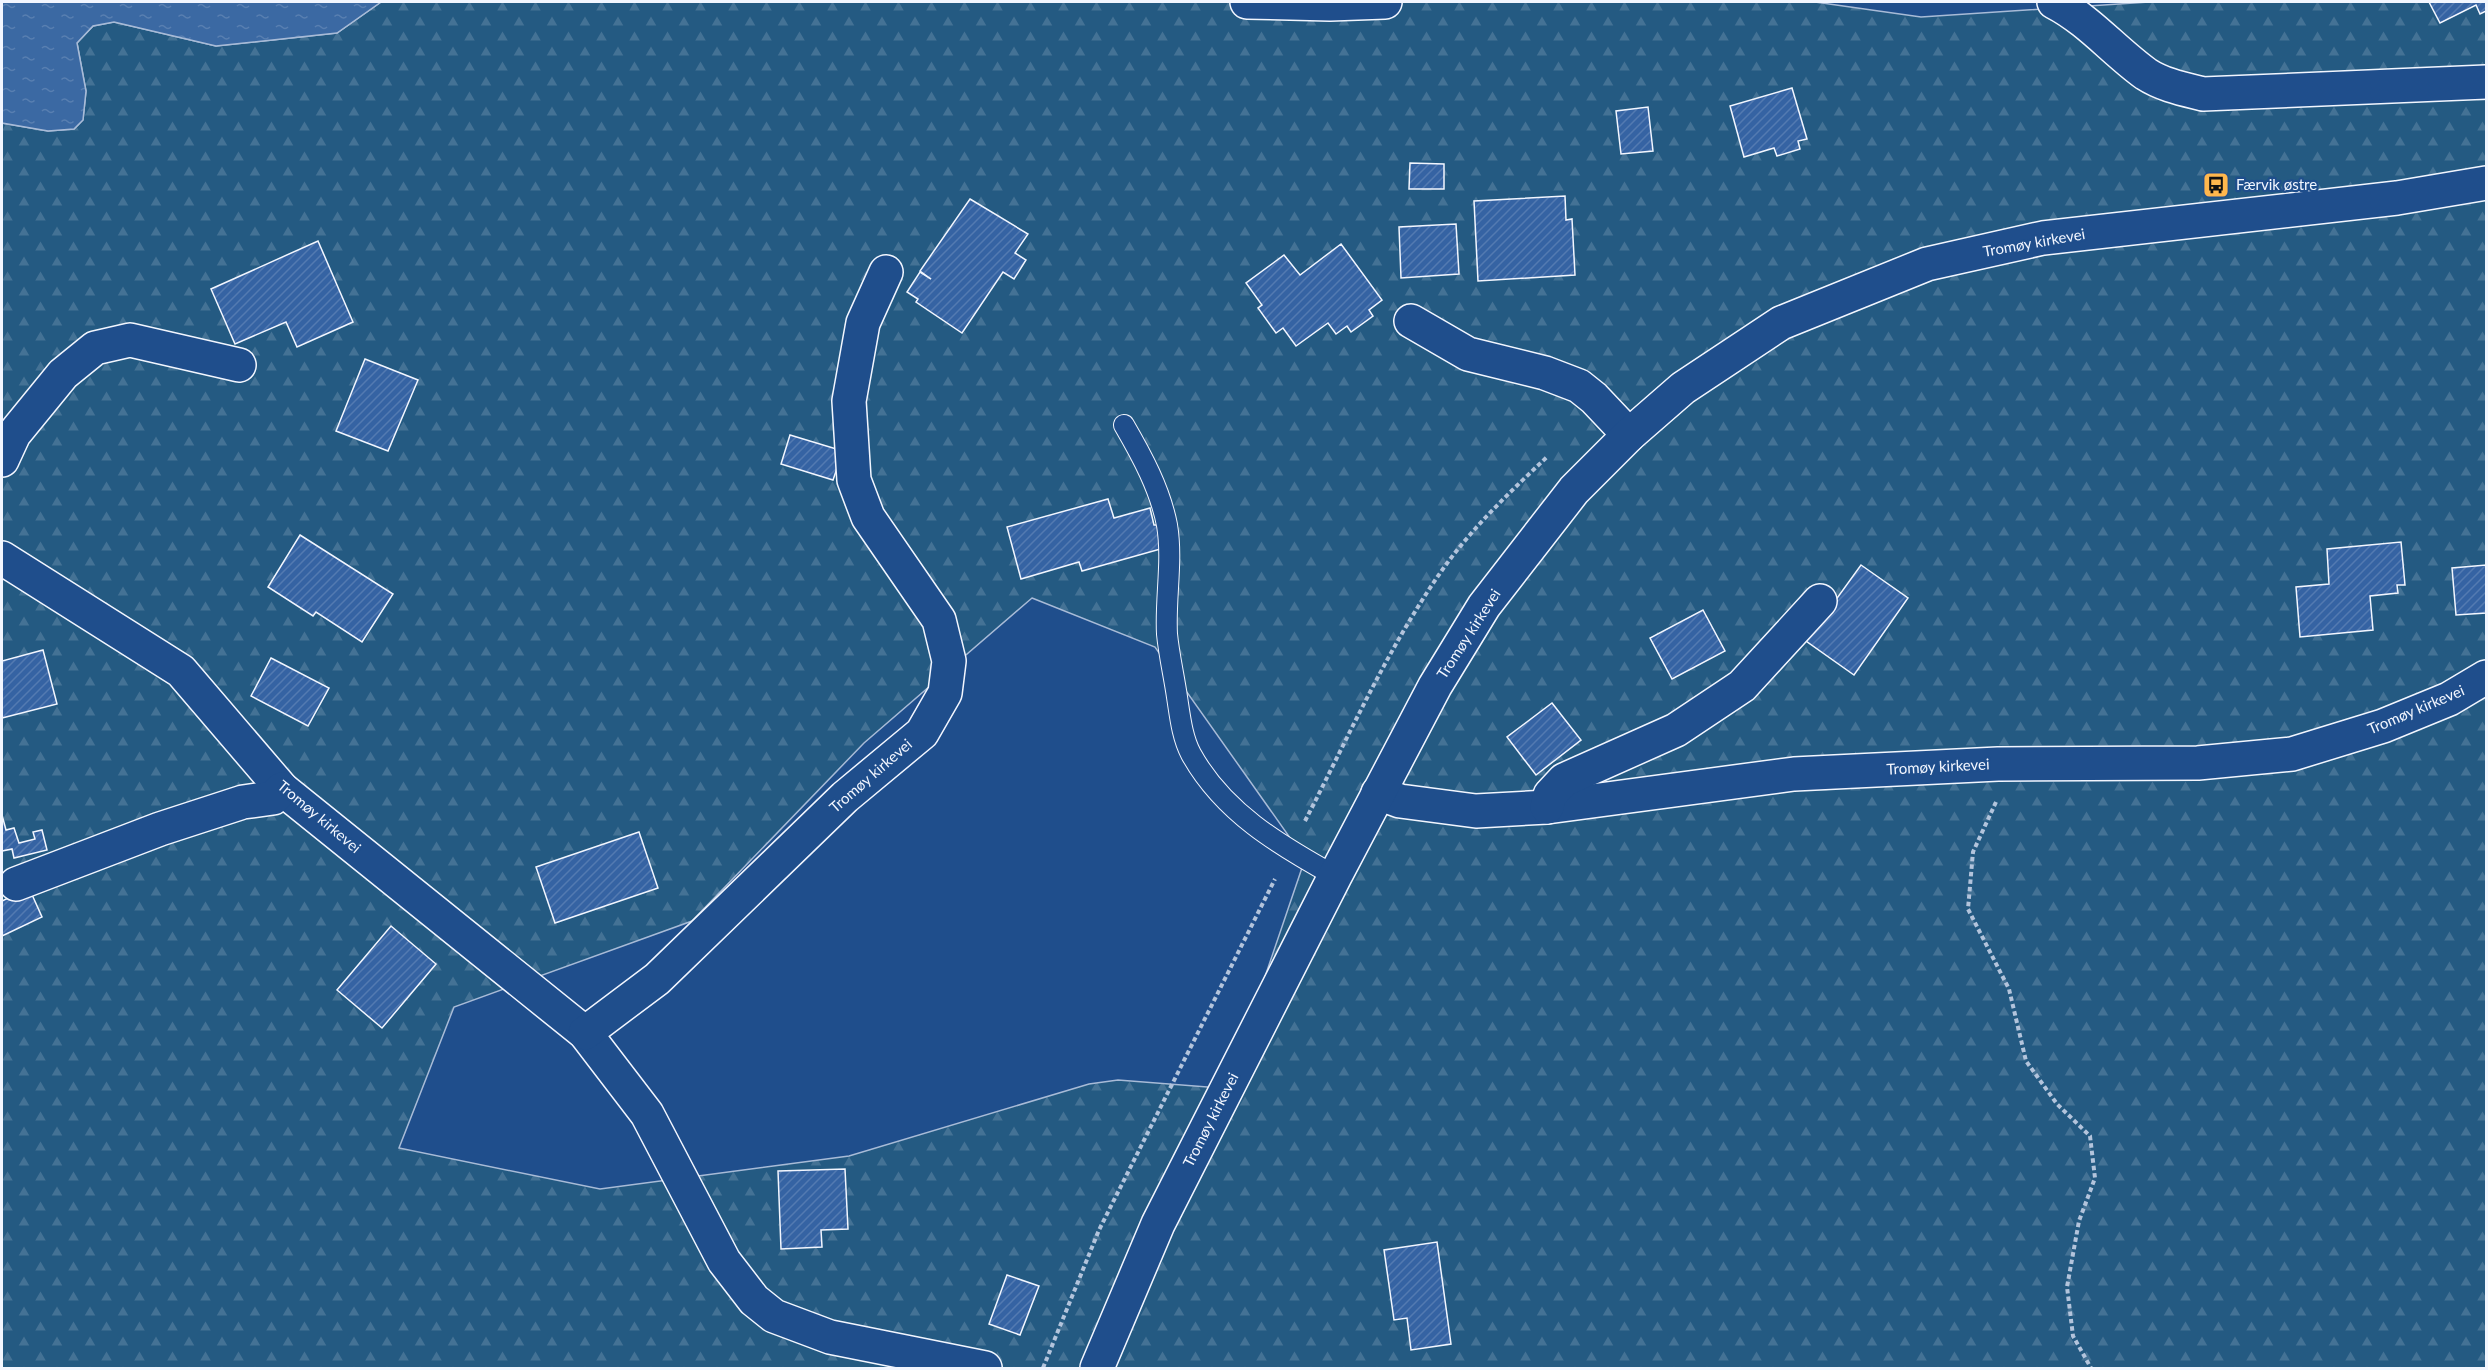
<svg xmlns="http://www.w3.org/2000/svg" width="2488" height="1370" font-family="Lato,sans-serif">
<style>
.forest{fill:url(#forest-firs);stroke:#a8bbd7;stroke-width:1.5;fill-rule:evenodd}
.water{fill:url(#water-ripples);stroke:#a8bbd7;stroke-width:1.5}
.building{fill:url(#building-hatch);stroke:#f2f6ff;stroke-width:1.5}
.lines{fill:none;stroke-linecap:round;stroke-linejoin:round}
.lane-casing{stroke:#f2f6ff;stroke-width:22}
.street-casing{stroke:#f2f6ff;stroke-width:36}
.secondary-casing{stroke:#f2f6ff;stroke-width:36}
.path{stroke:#b3c4dc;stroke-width:4;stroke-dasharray:4.5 3;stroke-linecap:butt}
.lane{stroke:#1f4e8c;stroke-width:20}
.street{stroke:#1f4e8c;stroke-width:33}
.secondary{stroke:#1f4e8c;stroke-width:33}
.labels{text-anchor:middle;stroke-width:4.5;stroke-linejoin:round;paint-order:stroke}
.poi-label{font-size:15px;fill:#f2f6ff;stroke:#1f4e8c;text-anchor:start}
.street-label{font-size:15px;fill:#f2f6ff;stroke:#1f4e8c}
</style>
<defs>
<pattern id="forest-firs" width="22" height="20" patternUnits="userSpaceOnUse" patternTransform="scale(1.5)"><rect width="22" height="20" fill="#245a82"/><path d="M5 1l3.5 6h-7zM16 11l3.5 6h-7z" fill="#447295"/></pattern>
<pattern id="water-ripples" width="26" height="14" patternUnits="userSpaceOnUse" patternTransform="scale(1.5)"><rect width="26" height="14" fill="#3b69a3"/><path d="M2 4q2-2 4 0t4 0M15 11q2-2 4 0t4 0" fill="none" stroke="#587fb1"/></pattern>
<pattern id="building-hatch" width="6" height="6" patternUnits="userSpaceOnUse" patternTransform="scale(1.5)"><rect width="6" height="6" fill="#3563a3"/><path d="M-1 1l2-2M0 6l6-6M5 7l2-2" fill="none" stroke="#537ab1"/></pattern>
</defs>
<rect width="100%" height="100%" fill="#1f4e8c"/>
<path class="forest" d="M381 2H1815L1921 17 2149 2H2486V1368H2V123L48 131 74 129 83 120 86 91 77 43 93 26 114 22 216 46 337 33ZM1032 598 1155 647 1305 859 1235 1065 1220 1088 1118 1080 1089 1084 849 1156 600 1189 399 1148 454 1007 692 921 864 743Z"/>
<polygon class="water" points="2,2 381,2 337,33 216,46 114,22 93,26 77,43 86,91 83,120 74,129 48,131 2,123"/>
<g class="building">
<polygon points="2429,2 2486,2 2486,11 2480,14 2476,5 2440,23"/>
<polygon points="1792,88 1807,139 1798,141 1800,149 1777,156 1774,148 1744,157 1730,106"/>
<polygon points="1648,107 1653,151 1621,154 1616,111"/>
<polygon points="1410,163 1444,164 1444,189 1409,189"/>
<polygon points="1565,196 1566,220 1572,219 1575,275 1478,281 1474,201"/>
<polygon points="970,199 1028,234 1015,253 1026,260 1014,279 1003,272 962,333 916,302 918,299 907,292 920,272 931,279 920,271"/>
<polygon points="1456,224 1459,274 1401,278 1399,227"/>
<polygon points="318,241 353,322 297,347 286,322 235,344 211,289"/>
<polygon points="1341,244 1382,300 1369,310 1373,316 1351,332 1347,326 1336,334 1328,323 1296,346 1283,328 1276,333 1258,308 1262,305 1246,283 1284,255 1300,275"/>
<polygon points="365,359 418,380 388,451 336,431"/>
<polygon points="790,435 843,451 833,480 781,464"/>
<polygon points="1108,499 1114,518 1150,508 1154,525 1157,525 1164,548 1082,571 1079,562 1021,579 1007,527"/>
<polygon points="300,535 393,594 362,642 316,612 313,616 268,587"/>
<polygon points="2401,542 2405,585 2397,585 2398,593 2370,596 2373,630 2300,637 2296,587 2329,584 2327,549"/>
<polygon points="1861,565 1908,598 1854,675 1806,641"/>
<polygon points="2486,565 2486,613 2456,615 2452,568"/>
<polygon points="1703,610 1725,651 1672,679 1650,638"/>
<polygon points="43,650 57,704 2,718 2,661"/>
<polygon points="271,658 329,688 308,726 251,696"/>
<polygon points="1552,703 1581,740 1536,775 1507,737"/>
<polygon points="2,815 6,830 14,828 19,843 35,839 33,832 42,830 47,850 14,858 12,849 2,851"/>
<polygon points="639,832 658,888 555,923 536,867"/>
<polygon points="29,888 42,917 2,936 2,901"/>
<polygon points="391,926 436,964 382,1028 337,990"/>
<polygon points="845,1169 848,1229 821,1230 822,1247 781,1249 778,1171"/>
<polygon points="1437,1242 1451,1344 1411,1350 1407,1318 1394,1320 1384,1250"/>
<polygon points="1007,1275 1039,1286 1020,1335 989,1324"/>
</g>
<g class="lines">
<defs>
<path id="lane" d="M1124 425C1142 456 1160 489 1167 525 1173 561 1165 598 1167 634 1169 655 1174 676 1177 697 1180 716 1182 737 1191 754 1223 812 1279 845 1335 876"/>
<g id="street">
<polyline points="1247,2 1330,4 1385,2"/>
<path d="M2054 2C2089 20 2114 51 2146 74 2163 85 2183 89 2203 94L2486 82"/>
<polyline points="1411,321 1468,354 1545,373 1579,386 1594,398 1629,435"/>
<polyline points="2,460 14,434 63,374 95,348 130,340 239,365"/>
<polyline points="2,558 181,671 282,789 585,1033 647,1114 724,1261 754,1300 774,1316 830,1337 985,1368"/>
<polyline points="1378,793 1400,801 1476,811 1547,807 1794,774 1998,764 2198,763 2292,754 2383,726 2449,699 2486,677"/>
<polyline points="1547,807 1550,795 1564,780 1676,730 1742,686 1820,601"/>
<polyline points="16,884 160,829 243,802 273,798 282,789"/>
<polyline points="585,1033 657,979 845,797 922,733 945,693 949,661 939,620 868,517 854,480 849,401 863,323 886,272"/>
</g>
<polyline id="secondary" points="1097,1368 1158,1224 1335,876 1435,686 1484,606 1574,490 1629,435 1683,388 1781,323 1927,264 2043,238 2397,198 2486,183"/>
</defs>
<use href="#lane" class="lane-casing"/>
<use href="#street" class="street-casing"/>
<use href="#secondary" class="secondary-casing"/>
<g class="path">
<polyline points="1996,802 1973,852 1968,909 2009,989 2026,1061 2057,1104 2090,1136 2095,1178 2079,1221 2067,1287 2073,1336 2091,1368"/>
<path d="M1305 821C1349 736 1389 645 1445 566 1474 526 1512 490 1548 456"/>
<polyline points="1043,1368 1099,1230 1275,879"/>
</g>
<use href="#lane" class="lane"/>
<use href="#street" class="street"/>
<use href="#secondary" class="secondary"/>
</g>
<defs>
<symbol id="bus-square" viewBox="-11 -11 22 22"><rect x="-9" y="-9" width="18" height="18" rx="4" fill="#ffb74d" stroke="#1f4e8c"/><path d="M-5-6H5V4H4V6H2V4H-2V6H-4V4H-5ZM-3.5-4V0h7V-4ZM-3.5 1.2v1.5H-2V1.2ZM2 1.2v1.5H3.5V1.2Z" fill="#111"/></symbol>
</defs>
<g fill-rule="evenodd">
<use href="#bus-square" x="2201" y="170" width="30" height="30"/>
</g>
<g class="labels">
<g class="poi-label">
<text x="2236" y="190">Færvik østre</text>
</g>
<g class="street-label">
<text transform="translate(2034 243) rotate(-10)" y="5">Tromøy kirkevei</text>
<text transform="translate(1469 634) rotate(-57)" y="5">Tromøy kirkevei</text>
<text transform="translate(2416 710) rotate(-23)" y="5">Tromøy kirkevei</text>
<text transform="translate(1938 767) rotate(-3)" y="5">Tromøy kirkevei</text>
<text transform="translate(871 776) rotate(-41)" y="5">Tromøy kirkevei</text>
<text transform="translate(319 817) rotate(40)" y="5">Tromøy kirkevei</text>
<text transform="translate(1211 1120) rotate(-63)" y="5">Tromøy kirkevei</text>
</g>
</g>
<rect width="2488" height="1370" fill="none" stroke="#f2f6ff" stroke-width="6"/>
</svg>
